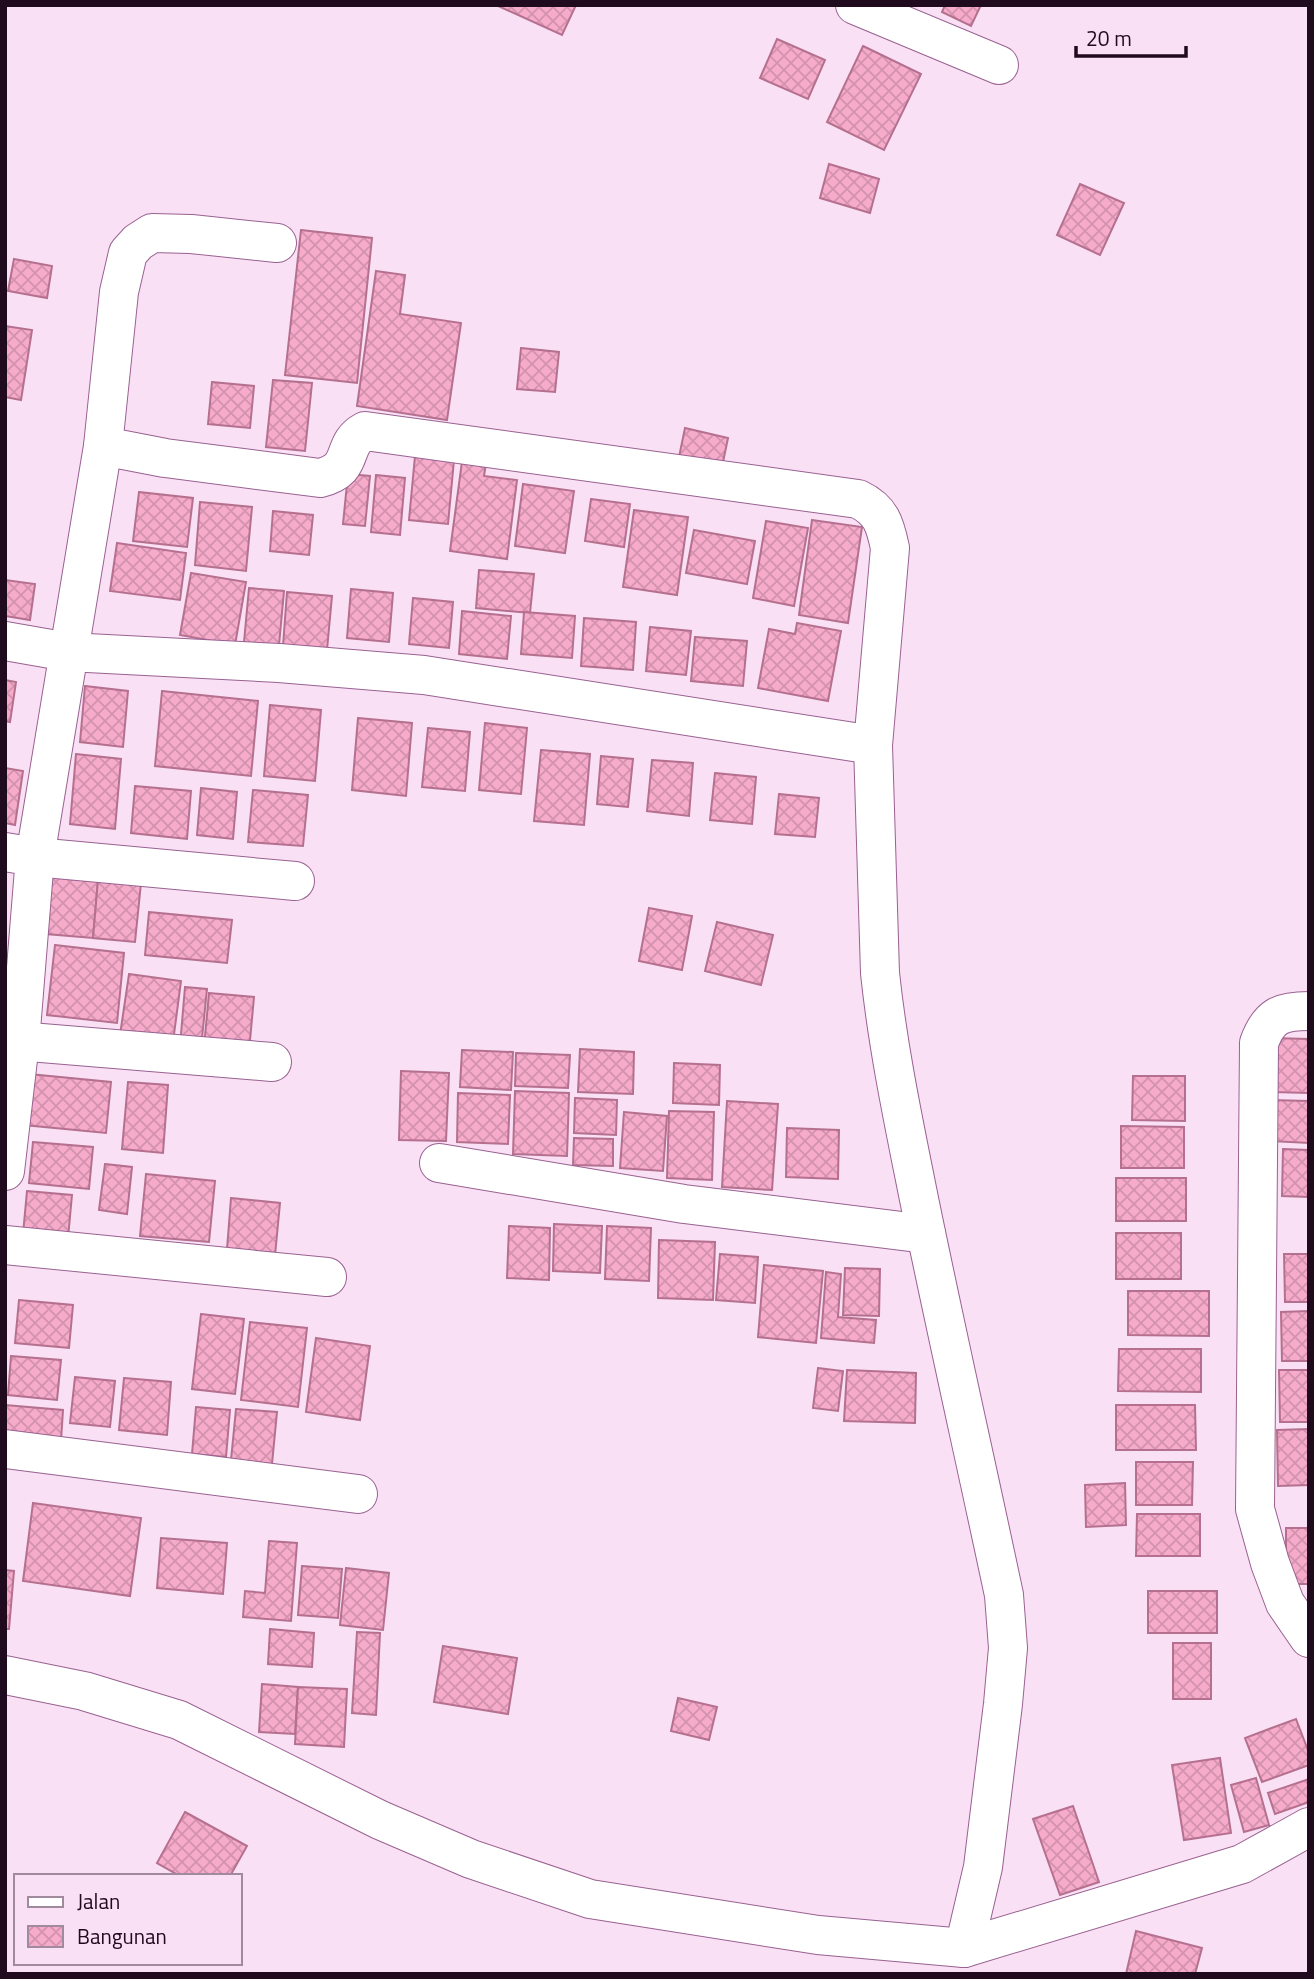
<svg xmlns="http://www.w3.org/2000/svg" width="1314" height="1979" font-family="'Titillium Web',sans-serif">
<style>
.building{fill:url(#building-cross-hatch);stroke:#b6708f;stroke-width:2}
.lines{fill:none;stroke-linecap:round;stroke-linejoin:round}
.minor-casing{stroke:#996191;stroke-width:40}
.minor{stroke:#fff;stroke-width:38}
</style>
<defs>
<pattern id="building-cross-hatch" width="8" height="8" patternUnits="userSpaceOnUse" patternTransform="scale(1.75)"><rect width="8" height="8" fill="#f6abca"/><path d="M0 0l8 8M0 8l8-8" fill="none" stroke="#d392ad"/></pattern>
</defs>
<rect width="100%" height="100%" fill="#f9e0f4"/>
<g class="building">
<polygon points="496,5 576,5 562,35"/>
<polygon points="945,5 981,5 971,26 942,12"/>
<polygon points="777,39 825,60 808,99 760,78"/>
<polygon points="863,46 921,74 884,150 827,122"/>
<polygon points="829,164 879,179 870,213 820,198"/>
<polygon points="1080,184 1124,203 1100,255 1057,235"/>
<polygon points="301,230 372,238 357,383 285,375"/>
<polygon points="14,259 52,266 47,298 8,291"/>
<polygon points="376,271 405,275 400,314 461,323 447,420 357,406"/>
<polygon points="5,326 32,330 21,400 5,397"/>
<polygon points="521,348 559,352 555,392 517,389"/>
<polygon points="273,380 312,383 305,451 266,447"/>
<polygon points="212,382 254,386 250,428 208,424"/>
<polygon points="685,428 728,438 722,467 679,457"/>
<polygon points="463,454 487,457 484,476 517,480 507,559 450,551"/>
<polygon points="415,456 454,460 448,524 409,520"/>
<polygon points="348,474 370,476 365,526 343,524"/>
<polygon points="376,475 405,478 400,535 371,532"/>
<polygon points="523,484 574,491 565,553 515,546"/>
<polygon points="139,492 193,498 187,547 133,541"/>
<polygon points="591,499 630,504 624,547 585,541"/>
<polygon points="200,502 252,507 246,571 195,565"/>
<polygon points="634,510 688,517 677,595 623,587"/>
<polygon points="273,511 313,515 309,555 270,551"/>
<polygon points="812,520 862,527 848,623 799,615"/>
<polygon points="766,521 808,528 794,606 753,598"/>
<polygon points="694,530 755,541 747,584 686,573"/>
<polygon points="117,543 186,553 180,600 110,591"/>
<polygon points="479,570 534,574 530,613 476,608"/>
<polygon points="191,573 246,582 235,645 180,635"/>
<polygon points="5,580 35,584 30,620 5,616"/>
<polygon points="249,588 284,591 278,656 243,653"/>
<polygon points="351,589 393,593 389,642 347,638"/>
<polygon points="287,592 332,596 327,650 283,646"/>
<polygon points="413,598 453,602 449,648 409,644"/>
<polygon points="462,611 511,616 507,659 459,654"/>
<polygon points="524,612 575,616 572,658 521,654"/>
<polygon points="584,618 636,622 633,670 581,666"/>
<polygon points="797,623 841,631 828,701 758,688 769,629 795,634"/>
<polygon points="650,627 691,631 686,675 646,671"/>
<polygon points="695,637 747,641 743,686 691,681"/>
<polygon points="5,680 16,682 10,722 5,721"/>
<polygon points="85,686 128,691 123,747 80,742"/>
<polygon points="162,691 258,701 251,776 155,766"/>
<polygon points="270,705 321,710 315,781 264,776"/>
<polygon points="358,718 412,723 406,796 352,790"/>
<polygon points="485,723 527,728 521,794 479,790"/>
<polygon points="428,728 470,732 465,791 422,787"/>
<polygon points="541,750 590,754 584,825 534,821"/>
<polygon points="76,754 121,759 115,829 70,824"/>
<polygon points="601,756 633,759 628,807 597,804"/>
<polygon points="652,760 693,763 689,816 647,811"/>
<polygon points="5,768 23,771 15,825 5,823"/>
<polygon points="715,773 756,777 752,824 710,820"/>
<polygon points="135,786 191,791 187,839 131,833"/>
<polygon points="201,788 237,792 233,839 197,835"/>
<polygon points="253,790 308,795 303,846 248,842"/>
<polygon points="779,794 819,798 815,837 775,834"/>
<polygon points="51,875 98,880 93,938 46,934"/>
<polygon points="98,880 141,883 135,942 93,938"/>
<polygon points="649,908 692,916 682,970 639,961"/>
<polygon points="149,912 232,920 227,963 145,955"/>
<polygon points="717,922 773,935 761,985 705,971"/>
<polygon points="55,945 124,953 117,1023 47,1015"/>
<polygon points="129,974 181,981 173,1042 120,1035"/>
<polygon points="185,987 207,989 201,1048 180,1046"/>
<polygon points="209,993 254,997 249,1051 204,1047"/>
<polygon points="1272,1038 1309,1039 1309,1093 1272,1092"/>
<polygon points="580,1049 634,1052 633,1094 578,1092"/>
<polygon points="462,1050 513,1052 511,1090 460,1087"/>
<polygon points="516,1053 570,1055 568,1088 515,1086"/>
<polygon points="674,1063 720,1065 719,1105 673,1103"/>
<polygon points="401,1071 449,1073 446,1141 399,1140"/>
<polygon points="29,1074 111,1082 106,1133 24,1125"/>
<polygon points="1133,1076 1185,1076 1185,1121 1132,1120"/>
<polygon points="128,1082 168,1085 163,1153 122,1149"/>
<polygon points="515,1091 569,1093 567,1156 513,1154"/>
<polygon points="458,1093 510,1095 508,1144 457,1142"/>
<polygon points="575,1098 617,1100 616,1135 574,1133"/>
<polygon points="1269,1100 1309,1101 1309,1143 1268,1141"/>
<polygon points="727,1101 778,1104 772,1190 722,1187"/>
<polygon points="669,1111 714,1112 712,1180 667,1178"/>
<polygon points="624,1112 667,1116 663,1171 620,1168"/>
<polygon points="1121,1126 1184,1127 1184,1168 1121,1168"/>
<polygon points="787,1128 839,1130 838,1179 786,1177"/>
<polygon points="574,1138 613,1139 613,1166 573,1165"/>
<polygon points="33,1142 93,1147 89,1189 29,1183"/>
<polygon points="1283,1149 1309,1150 1309,1197 1282,1196"/>
<polygon points="105,1164 132,1167 127,1214 99,1210"/>
<polygon points="146,1174 215,1181 209,1242 140,1236"/>
<rect x="1116" y="1178" width="70" height="43"/>
<polygon points="27,1191 72,1195 68,1238 23,1234"/>
<polygon points="231,1198 280,1203 274,1266 226,1262"/>
<polygon points="554,1224 602,1226 600,1273 553,1271"/>
<polygon points="509,1226 550,1228 549,1280 507,1278"/>
<polygon points="607,1226 651,1228 649,1281 605,1279"/>
<rect x="1116" y="1233" width="65" height="46"/>
<polygon points="659,1240 715,1242 713,1300 658,1298"/>
<polygon points="720,1254 758,1257 755,1303 716,1300"/>
<polygon points="1284,1254 1309,1254 1309,1302 1285,1302"/>
<polygon points="764,1265 823,1271 816,1343 758,1337"/>
<polygon points="845,1268 880,1269 879,1316 843,1315"/>
<polygon points="826,1272 841,1274 838,1317 876,1320 874,1343 821,1338"/>
<polygon points="1128,1291 1209,1291 1209,1336 1128,1335"/>
<polygon points="19,1300 73,1305 69,1348 15,1343"/>
<polygon points="1309,1311 1309,1361 1282,1361 1281,1312"/>
<polygon points="201,1314 244,1319 235,1394 192,1389"/>
<polygon points="250,1322 307,1328 298,1407 241,1400"/>
<polygon points="316,1338 370,1346 360,1420 306,1412"/>
<polygon points="1119,1349 1201,1349 1201,1392 1118,1391"/>
<polygon points="11,1356 61,1360 57,1400 8,1395"/>
<polygon points="818,1368 843,1371 838,1411 813,1408"/>
<polygon points="847,1370 916,1373 915,1423 844,1421"/>
<polygon points="1279,1370 1309,1370 1309,1422 1280,1422"/>
<polygon points="75,1377 115,1381 110,1427 70,1423"/>
<polygon points="124,1378 171,1382 167,1435 119,1430"/>
<polygon points="5,1405 63,1410 61,1441 5,1436"/>
<polygon points="1116,1405 1195,1405 1196,1450 1116,1450"/>
<polygon points="196,1407 230,1410 226,1457 192,1454"/>
<polygon points="236,1409 277,1412 272,1464 231,1460"/>
<polygon points="1309,1429 1309,1485 1278,1486 1277,1430"/>
<polygon points="1136,1462 1193,1462 1192,1505 1136,1505"/>
<polygon points="1125,1483 1126,1525 1086,1527 1085,1485"/>
<polygon points="33,1503 141,1518 130,1596 23,1581"/>
<polygon points="1137,1514 1200,1514 1200,1556 1136,1556"/>
<rect x="1286" y="1528" width="23" height="56"/>
<polygon points="161,1538 227,1543 223,1594 157,1588"/>
<polygon points="269,1541 297,1543 291,1621 243,1617 245,1591 265,1593"/>
<polygon points="302,1566 342,1569 338,1618 298,1615"/>
<polygon points="346,1568 389,1573 383,1630 340,1625"/>
<polygon points="5,1570 14,1571 9,1629 5,1629"/>
<rect x="1148" y="1591" width="69" height="42"/>
<polygon points="270,1629 314,1633 312,1667 268,1664"/>
<polygon points="357,1632 380,1633 376,1715 352,1713"/>
<rect x="1173" y="1643" width="38" height="56"/>
<polygon points="443,1646 517,1658 508,1714 434,1702"/>
<polygon points="262,1684 298,1687 295,1734 259,1732"/>
<polygon points="298,1687 347,1689 344,1747 295,1744"/>
<polygon points="678,1698 717,1707 709,1740 671,1731"/>
<polygon points="1296,1719 1309,1753 1309,1765 1262,1782 1245,1738"/>
<polygon points="1220,1758 1231,1833 1184,1840 1172,1765"/>
<polygon points="1256,1778 1269,1825 1244,1832 1231,1785"/>
<polygon points="1309,1779 1309,1802 1275,1814 1268,1793"/>
<polygon points="1073,1806 1099,1882 1060,1895 1033,1819"/>
<polygon points="185,1812 247,1846 230,1876 180,1876 157,1863"/>
<polygon points="1136,1931 1202,1948 1195,1974 1126,1974"/>
</g>
<g class="lines">
<defs>
<g id="minor">
<polyline points="855,5 999,65"/>
<polyline points="103,446 119,292 128,253 138,242 152,233 191,234 277,243"/>
<polyline points="5,641 68,652 279,663 424,675 873,745"/>
<polyline points="5,852 35,857 295,881"/>
<path d="M1309 1011C1280 1011 1269 1016 1259 1043L1255 1509 1270 1563 1285 1603 1309 1638"/>
<polyline points="5,1040 272,1062"/>
<polyline points="439,1163 684,1204 926,1234"/>
<path d="M5 1171 20 1042 35 857 103 446 165 458 320 478C357 469 339 445 365 431L858 499C881 510 885 524 890 548L873 745 880 973C888 1049 904 1124 919 1199 946 1331 976 1463 1004 1595L1008 1648 1003 1704 983 1867 964 1948"/>
<polyline points="5,1245 327,1277"/>
<polyline points="5,1449 358,1494"/>
<polyline points="5,1675 84,1691 179,1720 380,1820 471,1859 590,1899 818,1935 964,1948 1242,1864 1309,1827"/>
</g>
</defs>
<use href="#minor" class="minor-casing"/>
<use href="#minor" class="minor"/>
</g>
<rect width="1314" height="1979" fill="none" stroke="#200a1d" stroke-width="14"/>
<rect x="14" y="1874" width="228" height="91" fill="#f9e0f4" stroke="#a28a9e" stroke-width="2"/>
<rect x="28" y="1897" width="35" height="10" fill="#ffffff" stroke="#a28a9e" stroke-width="2"/>
<text x="77" y="1909" font-size="21" fill="#200a1d">Jalan</text>
<rect x="28" y="1926" width="35" height="21" fill="url(#building-cross-hatch)" stroke="#a28a9e" stroke-width="2"/>
<text x="77" y="1944" font-size="21" fill="#200a1d">Bangunan</text>
<path d="M1076 46v10h110v-10" fill="none" stroke="#200a1d" stroke-width="3.5"/>
<text x="1086" y="46" font-size="21" fill="#200a1d" stroke="#f9e0f4" stroke-width="5" paint-order="stroke">20 m</text>
</svg>
